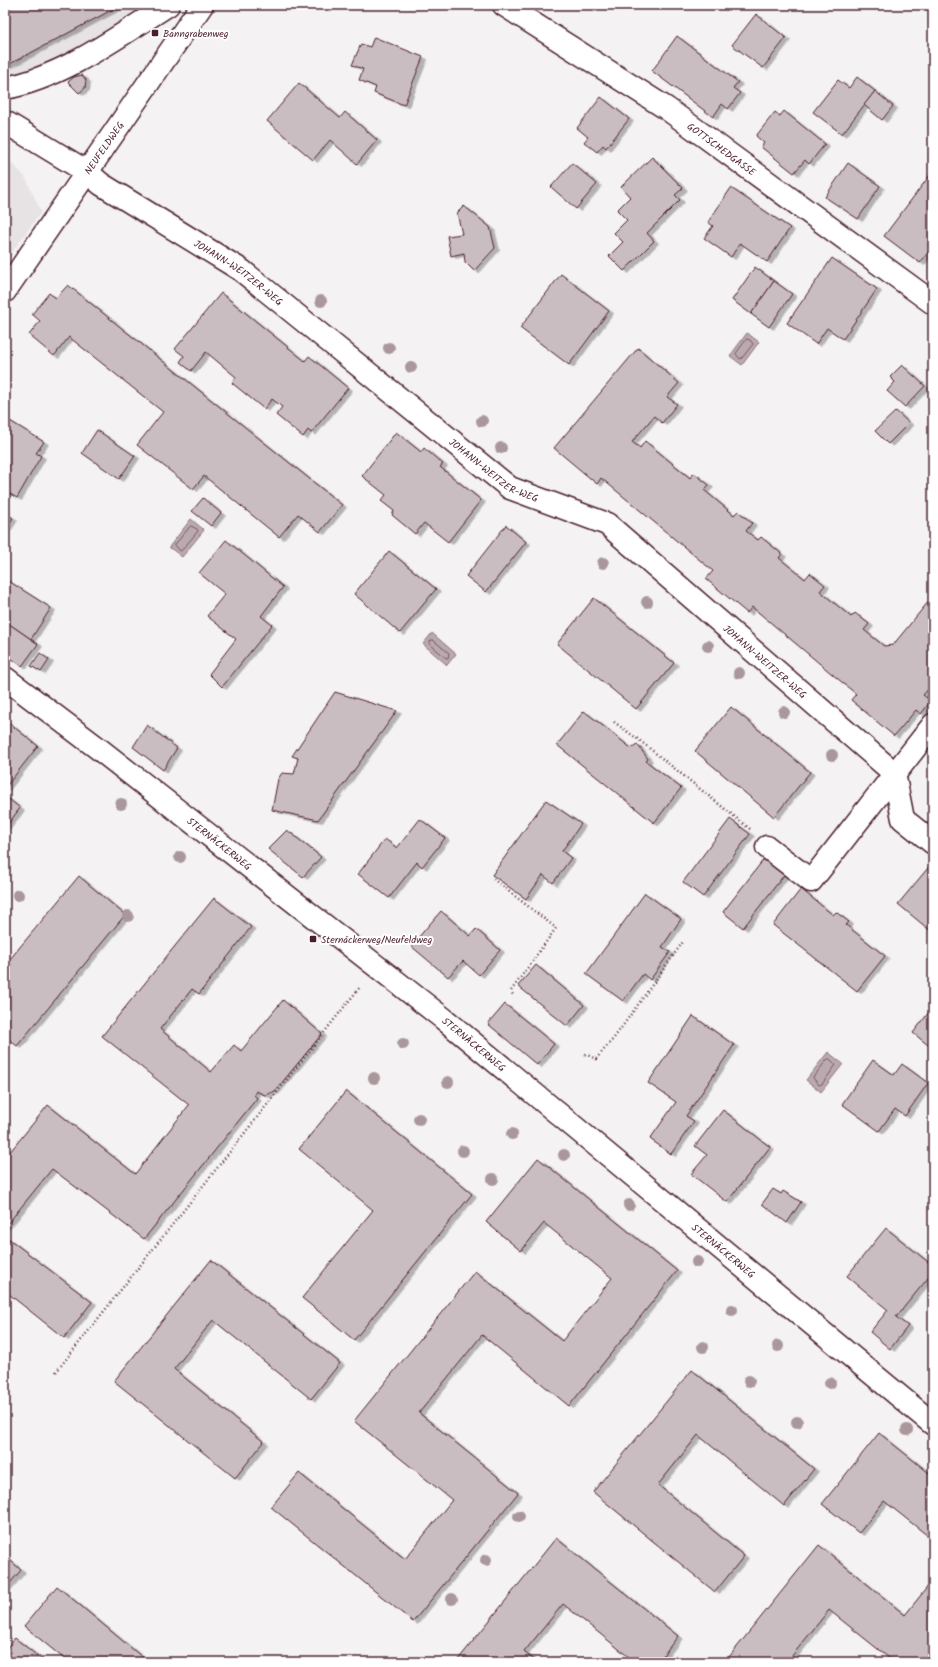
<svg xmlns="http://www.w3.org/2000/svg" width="938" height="1667" font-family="Kalam,sans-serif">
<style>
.built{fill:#e7e2e3}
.water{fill:#baa9ae;stroke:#8d727a}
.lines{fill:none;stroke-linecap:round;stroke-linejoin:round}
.shore{stroke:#77565f;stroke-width:1}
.building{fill:#cabdc1;stroke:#4a1f2b;filter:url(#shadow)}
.minor-casing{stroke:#4a1f2b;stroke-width:25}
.path{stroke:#4a1f2b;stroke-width:2.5;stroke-dasharray:1 3;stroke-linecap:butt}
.minor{stroke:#fff;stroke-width:22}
.tree{fill:#aa979c}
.poi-dot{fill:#4a1f2b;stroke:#fff;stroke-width:1.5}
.labels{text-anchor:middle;stroke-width:4;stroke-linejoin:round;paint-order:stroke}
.poi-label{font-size:10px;fill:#4a1f2b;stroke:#fff;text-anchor:start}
.street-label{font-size:10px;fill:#4a1f2b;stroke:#fff}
</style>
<defs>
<filter id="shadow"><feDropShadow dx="4.5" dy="2.5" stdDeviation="0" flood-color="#0004"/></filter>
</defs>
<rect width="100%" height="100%" fill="#f4f2f2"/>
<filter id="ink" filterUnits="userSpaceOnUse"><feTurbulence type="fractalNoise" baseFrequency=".025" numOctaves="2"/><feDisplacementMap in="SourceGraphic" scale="8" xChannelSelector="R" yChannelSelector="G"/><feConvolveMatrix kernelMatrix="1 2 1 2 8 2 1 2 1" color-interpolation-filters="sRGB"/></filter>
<g filter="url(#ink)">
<g class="built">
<polygon points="5,5 167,5 5,88"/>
<polygon points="5,156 25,177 41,212 5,262"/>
</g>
<g class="water">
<polygon points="747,333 759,342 742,365 730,356"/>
<polygon points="191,519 204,530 182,557 169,547"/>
<polygon points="432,633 456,654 447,665 423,644"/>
<polygon points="828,1052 843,1064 821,1092 806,1080"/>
</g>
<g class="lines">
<g class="shore">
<polygon points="747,339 750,340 753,344 742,358 740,359 736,354"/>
<polygon points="191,526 197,529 198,531 182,550 180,551 175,545"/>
<polygon points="431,640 433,640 449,653 448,658 446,658 430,644"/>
<polygon points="828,1059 830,1059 836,1065 822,1084 819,1085 813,1078"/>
</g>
</g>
<g class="building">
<polygon points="5,5 121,5 6,66"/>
<polygon points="756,14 786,38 763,68 732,45"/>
<polygon points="677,36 738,82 733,88 740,93 728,109 722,104 713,117 652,71"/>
<polygon points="374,37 423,57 404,105 374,93 376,87 359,80 363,69 352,65 361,44 370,47"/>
<polygon points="82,75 86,80 85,88 79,93 68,82 74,77"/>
<polygon points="857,77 875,91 842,134 813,112 838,80 849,88"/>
<polygon points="299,83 340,118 345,112 377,140 357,164 330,140 313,160 267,121"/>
<polygon points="875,91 893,106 882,120 864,105"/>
<polygon points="601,97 629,119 606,148 603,145 597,152 584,142 588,137 577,128"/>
<polygon points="784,111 825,144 809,164 805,160 794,173 761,147 764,143 756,136 775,112 780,116"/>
<polygon points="652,157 683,188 675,195 680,200 647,233 654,241 624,271 609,256 623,242 614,233 627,220 617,210 630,197 621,187"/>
<polygon points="572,163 597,184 576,209 551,187"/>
<polygon points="848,163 880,186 858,219 825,197"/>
<polygon points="933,171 933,246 920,263 884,236"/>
<polygon points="731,188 790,228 767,262 740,243 731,257 704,238 713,226 708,222"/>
<polygon points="464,206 490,227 495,248 474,271 465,262 464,253 451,256 447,236 462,234 457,213"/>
<polygon points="832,258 877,289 843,339 827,328 816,344 787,323"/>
<polygon points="755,267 774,281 751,314 732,300"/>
<polygon points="561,274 609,311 569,365 520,328"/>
<polygon points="774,281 792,294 769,327 751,314"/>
<polygon points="68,285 342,505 320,532 298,514 279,537 204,476 193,489 137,445 163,412 69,337 54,356 29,335 40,321 32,314 49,293 56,298"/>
<polygon points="221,293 305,361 309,356 348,388 311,433 308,430 303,437 276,415 282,407 272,399 264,409 232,383 236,377 206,352 191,371 180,362 184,356 175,349"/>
<polygon points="638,348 679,383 667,397 677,404 662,423 654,416 632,442 640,448 645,441 690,478 694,473 709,485 704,490 734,515 738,511 752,523 746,531 758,540 761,537 782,554 779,558 805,579 810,573 825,585 820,591 851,617 855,613 869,624 864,630 884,646 893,645 933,596 933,684 923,695 931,701 921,714 916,710 894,736 851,700 856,694 752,607 747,613 706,579 713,571 601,478 597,484 554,448"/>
<polygon points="902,365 925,386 905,407 887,391 895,382 890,377"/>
<polygon points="896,411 909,423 888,444 875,431"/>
<polygon points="5,418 44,442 36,453 41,456 17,498 5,491"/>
<polygon points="97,430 135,456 119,479 82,453"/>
<polygon points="396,432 421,452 424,448 443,464 440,467 481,500 448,542 424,523 415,534 392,515 394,511 381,501 386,495 362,476"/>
<polygon points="203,498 221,513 211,526 192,511"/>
<polygon points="5,513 13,518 5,530"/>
<polygon points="506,525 526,542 486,592 466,576"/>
<polygon points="226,540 283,587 261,616 272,625 222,687 209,674 236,639 207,616 225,594 199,573"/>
<polygon points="389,551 436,589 400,633 354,594"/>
<polygon points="7,580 51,608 31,639 5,621 5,610 9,605 5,602 5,582"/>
<polygon points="594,598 674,663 636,709 557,644"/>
<polygon points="5,621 38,644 22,666 5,654"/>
<polygon points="40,653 49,660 41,672 31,666"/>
<polygon points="335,692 397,711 318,820 272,810 278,779 282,773 294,774 298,758 292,756"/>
<polygon points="731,707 810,772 774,817 695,751"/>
<polygon points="584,711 631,748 637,744 648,759 646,761 681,788 654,823 557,745"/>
<polygon points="5,720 38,746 5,788"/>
<polygon points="147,725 177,748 163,770 133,747"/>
<polygon points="5,796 20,808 5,828"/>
<polygon points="546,800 581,824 562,851 571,858 553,883 543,875 526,899 492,875"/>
<polygon points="420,819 445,838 422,867 417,862 389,898 358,874 385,839 397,848"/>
<polygon points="730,819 750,834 703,897 683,882"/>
<polygon points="287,830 321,857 303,877 268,849"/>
<polygon points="764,859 784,875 743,928 723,912"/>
<polygon points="933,862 933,933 898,904"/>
<polygon points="79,876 125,915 17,1046 5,1036 5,965"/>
<polygon points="801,889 833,915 836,912 849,922 846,925 885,956 857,991 773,925"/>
<polygon points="645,893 681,919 662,947 670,952 650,980 643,974 623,1001 586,974"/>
<polygon points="214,898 251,927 199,994 192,989 160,1029 211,1072 234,1045 241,1051 283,1000 322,1034 275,1091 265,1095 256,1091 254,1095 257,1098 144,1239 52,1169 5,1227 5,1158 48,1105 135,1174 189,1105 102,1036"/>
<polygon points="441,911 470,936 476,929 500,950 479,975 463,961 448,977 411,946"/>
<polygon points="536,965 584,1005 567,1026 518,986"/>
<polygon points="505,1004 554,1044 537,1065 488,1024"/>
<polygon points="933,1007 933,1049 913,1033"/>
<polygon points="693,1016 734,1045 686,1116 694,1121 671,1154 650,1139 676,1102 648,1083"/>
<polygon points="873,1060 894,1075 902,1064 928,1083 905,1116 895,1109 879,1131 842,1104"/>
<polygon points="346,1091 472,1194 354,1340 302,1298 373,1210 299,1149"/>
<polygon points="723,1110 770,1147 727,1202 691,1174 707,1155 695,1146"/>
<polygon points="538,1158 677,1271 569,1406 482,1335 419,1413 518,1493 413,1622 271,1507 299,1473 405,1559 452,1500 354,1421 475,1271 562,1341 612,1278 544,1223 521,1251 486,1222"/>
<polygon points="773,1189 781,1194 783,1191 801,1202 787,1223 762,1204"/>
<polygon points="886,1228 933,1266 933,1272 896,1317 908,1326 890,1349 870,1332 888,1310 847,1276"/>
<polygon points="5,1236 92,1302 64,1338 5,1291"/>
<polygon points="211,1260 340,1363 311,1399 213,1320 174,1369 264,1442 235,1478 114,1381"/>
<polygon points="692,1370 814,1469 784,1506 698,1435 658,1485 744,1556 715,1592 593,1492"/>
<polygon points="879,1433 933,1476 933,1540 884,1501 859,1533 822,1504"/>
<polygon points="556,1538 678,1636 658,1662 635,1662 563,1604 524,1652 537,1662 457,1661"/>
<polygon points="819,1545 905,1615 933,1580 933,1658 930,1662 894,1662 829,1610 787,1662 725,1662"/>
<polygon points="5,1556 21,1570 5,1589"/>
<polygon points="57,1586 148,1662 68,1662 24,1626"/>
<polygon points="15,1638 45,1662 5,1662 5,1650"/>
</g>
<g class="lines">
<defs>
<g id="minor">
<path id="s1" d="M504 5 666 108 933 303"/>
<path d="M5 88C62 78 119 36 168 5"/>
<path id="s2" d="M5 122 87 172 101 184 241 270 510 488 607 524 894 773 903 819 933 843"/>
<path id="s3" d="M5 291 202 5"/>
<path id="s4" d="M5 678 99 749 444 1019 933 1424"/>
<polyline points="767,847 811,881 933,725"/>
</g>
</defs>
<use href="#minor" class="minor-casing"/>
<g class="path">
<polyline points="614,722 639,740 750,829"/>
<polyline points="493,879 556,928 511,991 514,997"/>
<polyline points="585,1054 596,1059 614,1038 683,942"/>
<polyline points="56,1372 360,987"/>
</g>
<use href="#minor" class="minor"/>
</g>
<g class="tree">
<circle cx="321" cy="301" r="6"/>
<circle cx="389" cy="348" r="6"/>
<circle cx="411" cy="367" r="6"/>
<circle cx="482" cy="421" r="6"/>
<circle cx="501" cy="448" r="6"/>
<circle cx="603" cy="563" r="6"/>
<circle cx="647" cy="602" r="6"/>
<circle cx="708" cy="646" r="6"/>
<circle cx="739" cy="673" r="6"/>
<circle cx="784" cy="712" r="6"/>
<circle cx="832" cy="755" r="6"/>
<circle cx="121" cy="804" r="6"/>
<circle cx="180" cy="857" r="6"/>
<circle cx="18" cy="895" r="6"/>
<circle cx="128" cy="916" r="6"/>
<circle cx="403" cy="1044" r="6"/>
<circle cx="374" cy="1078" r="6"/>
<circle cx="448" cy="1082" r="6"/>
<circle cx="419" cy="1119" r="6"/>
<circle cx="512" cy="1134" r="6"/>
<circle cx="463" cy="1151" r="6"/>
<circle cx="564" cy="1155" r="6"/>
<circle cx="493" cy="1179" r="6"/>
<circle cx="629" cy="1205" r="6"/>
<circle cx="697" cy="1262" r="6"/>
<circle cx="732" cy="1310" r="6"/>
<circle cx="778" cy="1346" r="6"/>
<circle cx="703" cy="1347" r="6"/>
<circle cx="749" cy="1381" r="6"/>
<circle cx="830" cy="1383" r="6"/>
<circle cx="797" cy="1422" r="6"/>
<circle cx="907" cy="1430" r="6"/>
<circle cx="519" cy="1516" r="6"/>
<circle cx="486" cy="1560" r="6"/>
<circle cx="452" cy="1599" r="6"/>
</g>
</g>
<g class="poi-dot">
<rect x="151" y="29" width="8" height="8" rx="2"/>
<rect x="309" y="935" width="8" height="8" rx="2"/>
</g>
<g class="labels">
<g class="poi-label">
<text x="163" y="37">Banngrabenweg</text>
<text x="321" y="943">Sternäckerweg/Neufeldweg</text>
</g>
<g class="street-label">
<text dy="4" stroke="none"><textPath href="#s3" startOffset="174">NEUFELDWEG</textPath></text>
<text dy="4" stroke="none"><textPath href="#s1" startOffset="261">GOTTSCHEDGASSE</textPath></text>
<text dy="4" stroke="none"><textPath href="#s2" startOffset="278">JOHANN-WEITZER-WEG</textPath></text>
<text dy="4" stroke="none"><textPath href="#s2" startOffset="602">JOHANN-WEITZER-WEG</textPath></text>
<text dy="4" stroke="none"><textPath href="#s2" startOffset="938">JOHANN-WEITZER-WEG</textPath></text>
<text dy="4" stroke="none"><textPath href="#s4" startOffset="271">STERNÄCKERWEG</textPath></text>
<text dy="4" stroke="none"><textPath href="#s4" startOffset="595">STERNÄCKERWEG</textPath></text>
<text dy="4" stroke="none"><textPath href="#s4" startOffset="919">STERNÄCKERWEG</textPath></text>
</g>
</g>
<rect width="938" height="1667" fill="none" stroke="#fff" stroke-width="20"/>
<rect x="10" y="10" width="918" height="1647" fill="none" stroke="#4a1f2b" stroke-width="1.5" filter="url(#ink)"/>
</svg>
